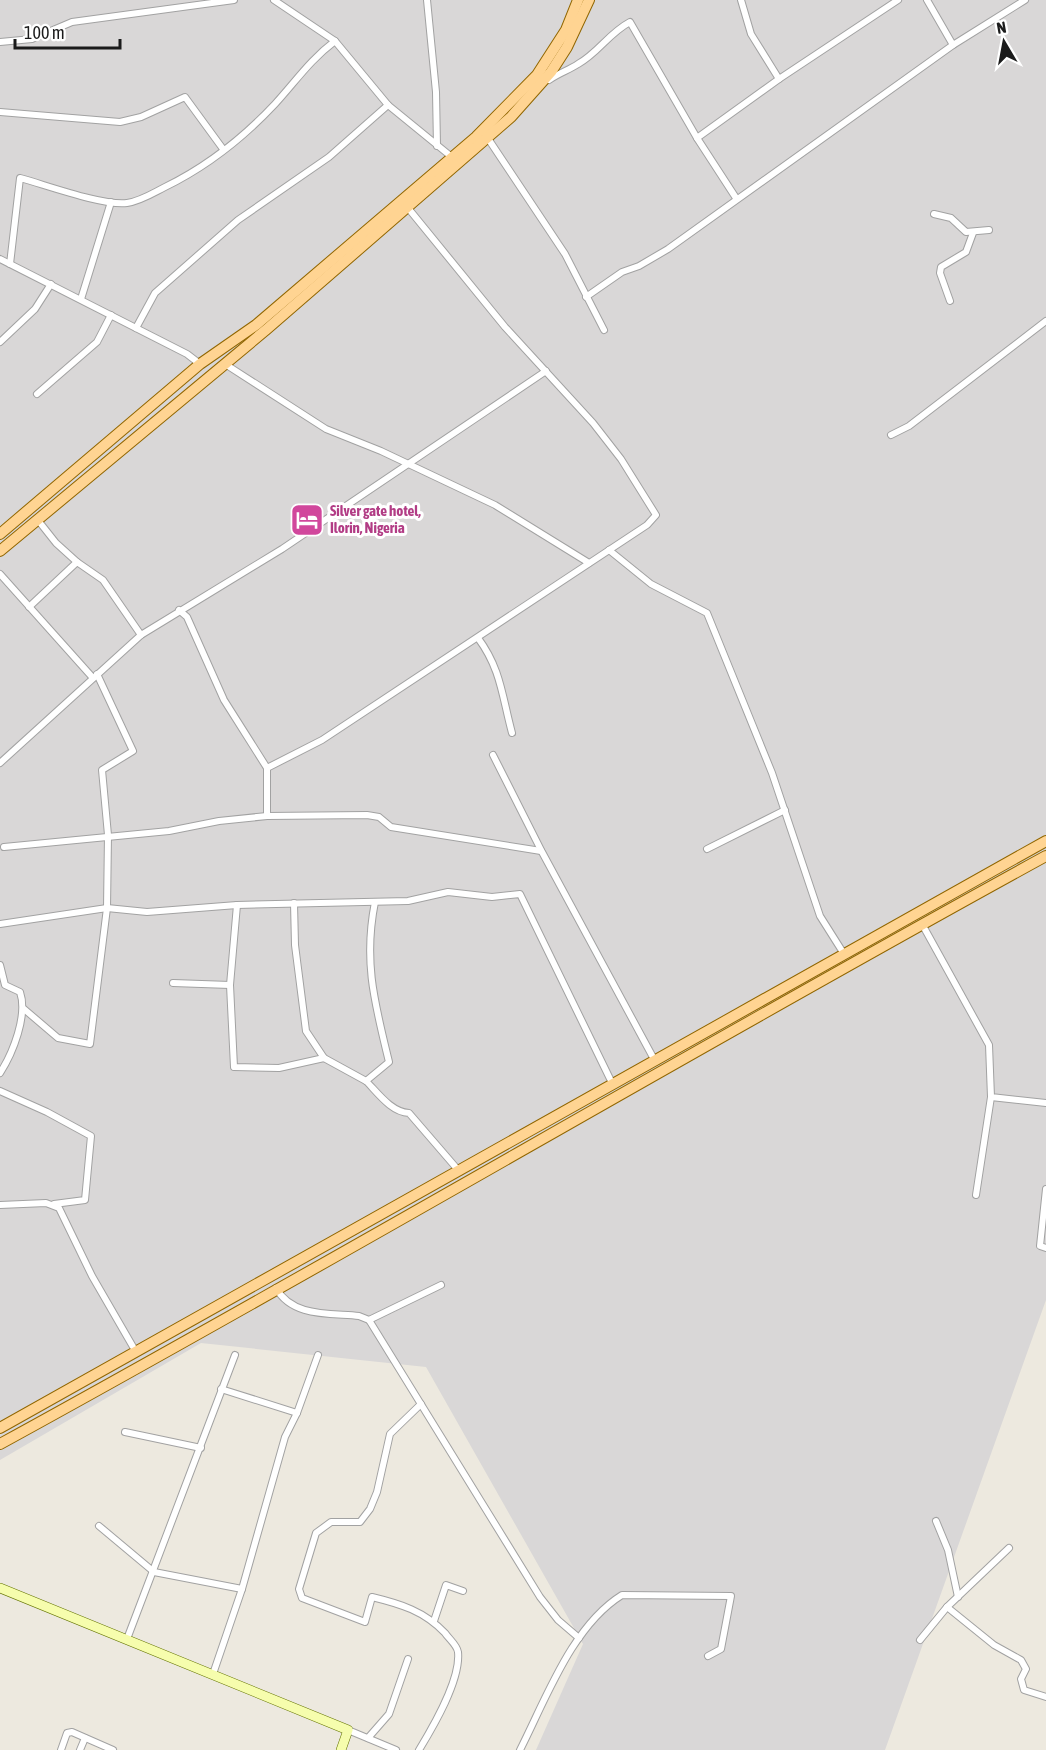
<svg xmlns="http://www.w3.org/2000/svg" width="1046" height="1750" font-family="'Asap Condensed',sans-serif">
<style>
.residential{fill:#d9d7d7}
.lines{fill:none;stroke-linecap:round;stroke-linejoin:round}
.street-casing{stroke:#a2a2a2;stroke-width:8}
.secondary-casing{stroke:#637300;stroke-width:10}
.primary-casing{stroke:#916600;stroke-width:12}
.street{stroke:#fff;stroke-width:6}
.secondary{stroke:#f6fdad;stroke-width:9}
.primary{stroke:#ffd492;stroke-width:10}
.labels{text-anchor:middle;stroke-width:6;stroke-linejoin:round;paint-order:stroke}
.hotel-label{font-size:15px;font-weight:bold;fill:#b23c85;stroke:#fff;text-anchor:start}
</style>
<rect width="100%" height="100%" fill="#ede9df"/>
<polygon class="residential" points="0,0 1046,0 1046,1300 885,1750 536,1750 583,1644 426,1367 201,1343 0,1460"/>
<g class="lines">
<defs>
<g id="street">
<polyline points="274,0 335,41 388,105 453,158"/>
<polyline points="427,0 436,92 437,146"/>
<polyline points="741,0 751,34 779,79"/>
<polyline points="927,0 953,45"/>
<polyline points="0,42 32,39 72,22 234,0"/>
<path d="M549 80C559 73 569 70 578 64 598 53 609 33 630 22L697 138"/>
<polyline points="0,112 120,122 141,117 185,97 223,149"/>
<polyline points="487,137 565,254 604,330"/>
<polyline points="736,198 697,138 779,79 898,0"/>
<polyline points="934,214 951,218 966,232 989,230"/>
<polyline points="0,259 187,354 200,364"/>
<path d="M10 264 20 178C46 185 103 206 127 203 141 201 153 193 165 187 206 167 244 137 275 104 296 81 310 60 335 41"/>
<polyline points="586,297 622,272 639,266 668,249 953,45 1025,0"/>
<polyline points="81,299 111,202"/>
<polyline points="950,301 940,273 941,267 966,252 973,233"/>
<polyline points="136,328 155,293 238,220 329,157 388,105"/>
<polyline points="0,342 35,309 51,284"/>
<polyline points="225,364 326,429 381,451 495,505 589,563"/>
<polyline points="37,394 97,342 111,315"/>
<polyline points="891,435 909,426 1046,321"/>
<polyline points="37,519 56,543 77,562"/>
<polyline points="609,550 651,584 707,613 772,773 820,916 844,954"/>
<polyline points="0,574 93,678"/>
<polyline points="29,607 77,562 103,580 141,635"/>
<polyline points="179,610 187,617 224,700 267,768 267,816"/>
<path d="M478 638C501 669 502 696 512 733"/>
<polyline points="493,755 542,852 655,1061"/>
<polyline points="0,763 141,635 282,549 546,371"/>
<polyline points="267,768 322,740 647,525 656,515 621,459 593,423 505,327 408,208"/>
<polyline points="4,847 169,831 219,821 267,816 367,815 379,817 391,827 541,851"/>
<polyline points="707,849 785,810"/>
<polyline points="237,905 230,985 234,1067 279,1068 324,1058 306,1031 295,945 294,903"/>
<polyline points="0,924 107,908 147,912 237,905 408,901 448,892 492,897 520,894 613,1085"/>
<polyline points="922,924 989,1045 991,1097 1046,1103"/>
<path d="M0 965 5 985 20 992C28 1015 13 1053 0 1073"/>
<polyline points="173,983 230,985"/>
<polyline points="24,1009 58,1038 90,1044 107,908 108,835 102,770 133,751 97,674"/>
<path d="M324 1058 366 1081 389 1062C375 1004 363 962 375 902"/>
<path d="M366 1081C378 1093 391 1112 409 1113L459 1171"/>
<polyline points="0,1091 47,1112 91,1136 85,1200 54,1204"/>
<polyline points="1046,1189 1040,1246 1046,1248"/>
<polyline points="976,1195 991,1097"/>
<polyline points="0,1205 46,1203 59,1208 92,1276 136,1352"/>
<path d="M276 1288C292 1317 329 1313 359 1316L369 1320 441 1285"/>
<polyline points="369,1320 540,1597 558,1620 579,1638"/>
<polyline points="221,1389 297,1413"/>
<polyline points="125,1432 201,1448"/>
<polyline points="936,1521 948,1550 958,1597"/>
<polyline points="99,1526 154,1572 242,1589"/>
<polyline points="947,1607 994,1645 1021,1660 1026,1669 1021,1679 1024,1690 1046,1697"/>
<polyline points="434,1621 446,1585 463,1591"/>
<polyline points="127,1639 235,1355"/>
<polyline points="920,1640 947,1607 1009,1548"/>
<polyline points="213,1674 242,1589 285,1437 297,1413 318,1355"/>
<polyline points="348,1730 396,1750"/>
<polyline points="368,1738 389,1714 408,1659"/>
<polyline points="61,1750 67,1733 72,1732 113,1750"/>
<polyline points="80,1750 85,1738"/>
<path d="M419 1750C433 1727 461 1680 458 1652 457 1645 449 1639 445 1633 424 1611 401 1604 372 1597L365 1622 302 1598 299 1589 316 1533 331 1522H360L370 1509 377 1492 390 1434 421 1404"/>
<path d="M520 1750C546 1699 572 1626 622 1595L731 1596 721 1649 708 1656"/>
</g>
<polyline id="secondary" points="0,1588 348,1730 341,1750"/>
<g id="primary">
<polyline points="0,534 200,364 256,325 476,137 537,75 566,30 578,0"/>
<polyline points="0,551 267,329 511,117 551,72 567,47 589,0"/>
<polyline points="0,1428 1046,841"/>
<path d="M0 1444C351 1252 695 1048 1046 856"/>
</g>
</defs>
<use href="#street" class="street-casing"/>
<use href="#secondary" class="secondary-casing"/>
<use href="#primary" class="primary-casing"/>
<use href="#street" class="street"/>
<use href="#secondary" class="secondary"/>
<use href="#primary" class="primary"/>
</g>
<defs>
<symbol id="hotel-square" viewBox="-11 -11 22 22"><rect x="-9" y="-9" width="18" height="18" rx="4" fill="#d1479c" stroke="#fff"/><path d="M-6-4.5h1.5V1H6V5H4.5V3h-9V5H-6ZM-4 0a1.8 1.8 0 1 1 3.6 0ZM.5 0V-2.5h3Q6-2.5 6 0Z" fill="#fff"/></symbol>
</defs>
<g fill-rule="evenodd">
<use href="#hotel-square" x="288" y="501" width="38" height="38"/>
</g>
<g class="labels">
<g class="hotel-label">
<text x="330" y="516">Silver gate hotel,<tspan x="330" dy="17">Ilorin, Nigeria</tspan></text>
</g>
</g>
<g transform="translate(1004 42) rotate(350)" stroke="#ffffff" stroke-width="4.5" paint-order="stroke">
<path d="M0-4.5L10 22L0 15L-10 22Z" fill="#1b1b1b"/>
<text y="-9" font-size="16" font-weight="bold" text-anchor="middle" fill="#1b1b1b">N</text>
</g>
<path d="M15 39v9h105v-9" fill="none" stroke="#1b1b1b" stroke-width="3"/>
<text x="24" y="39" font-size="18" fill="#1b1b1b" stroke="#ffffff" stroke-width="4.5" paint-order="stroke">100 m</text>
</svg>
